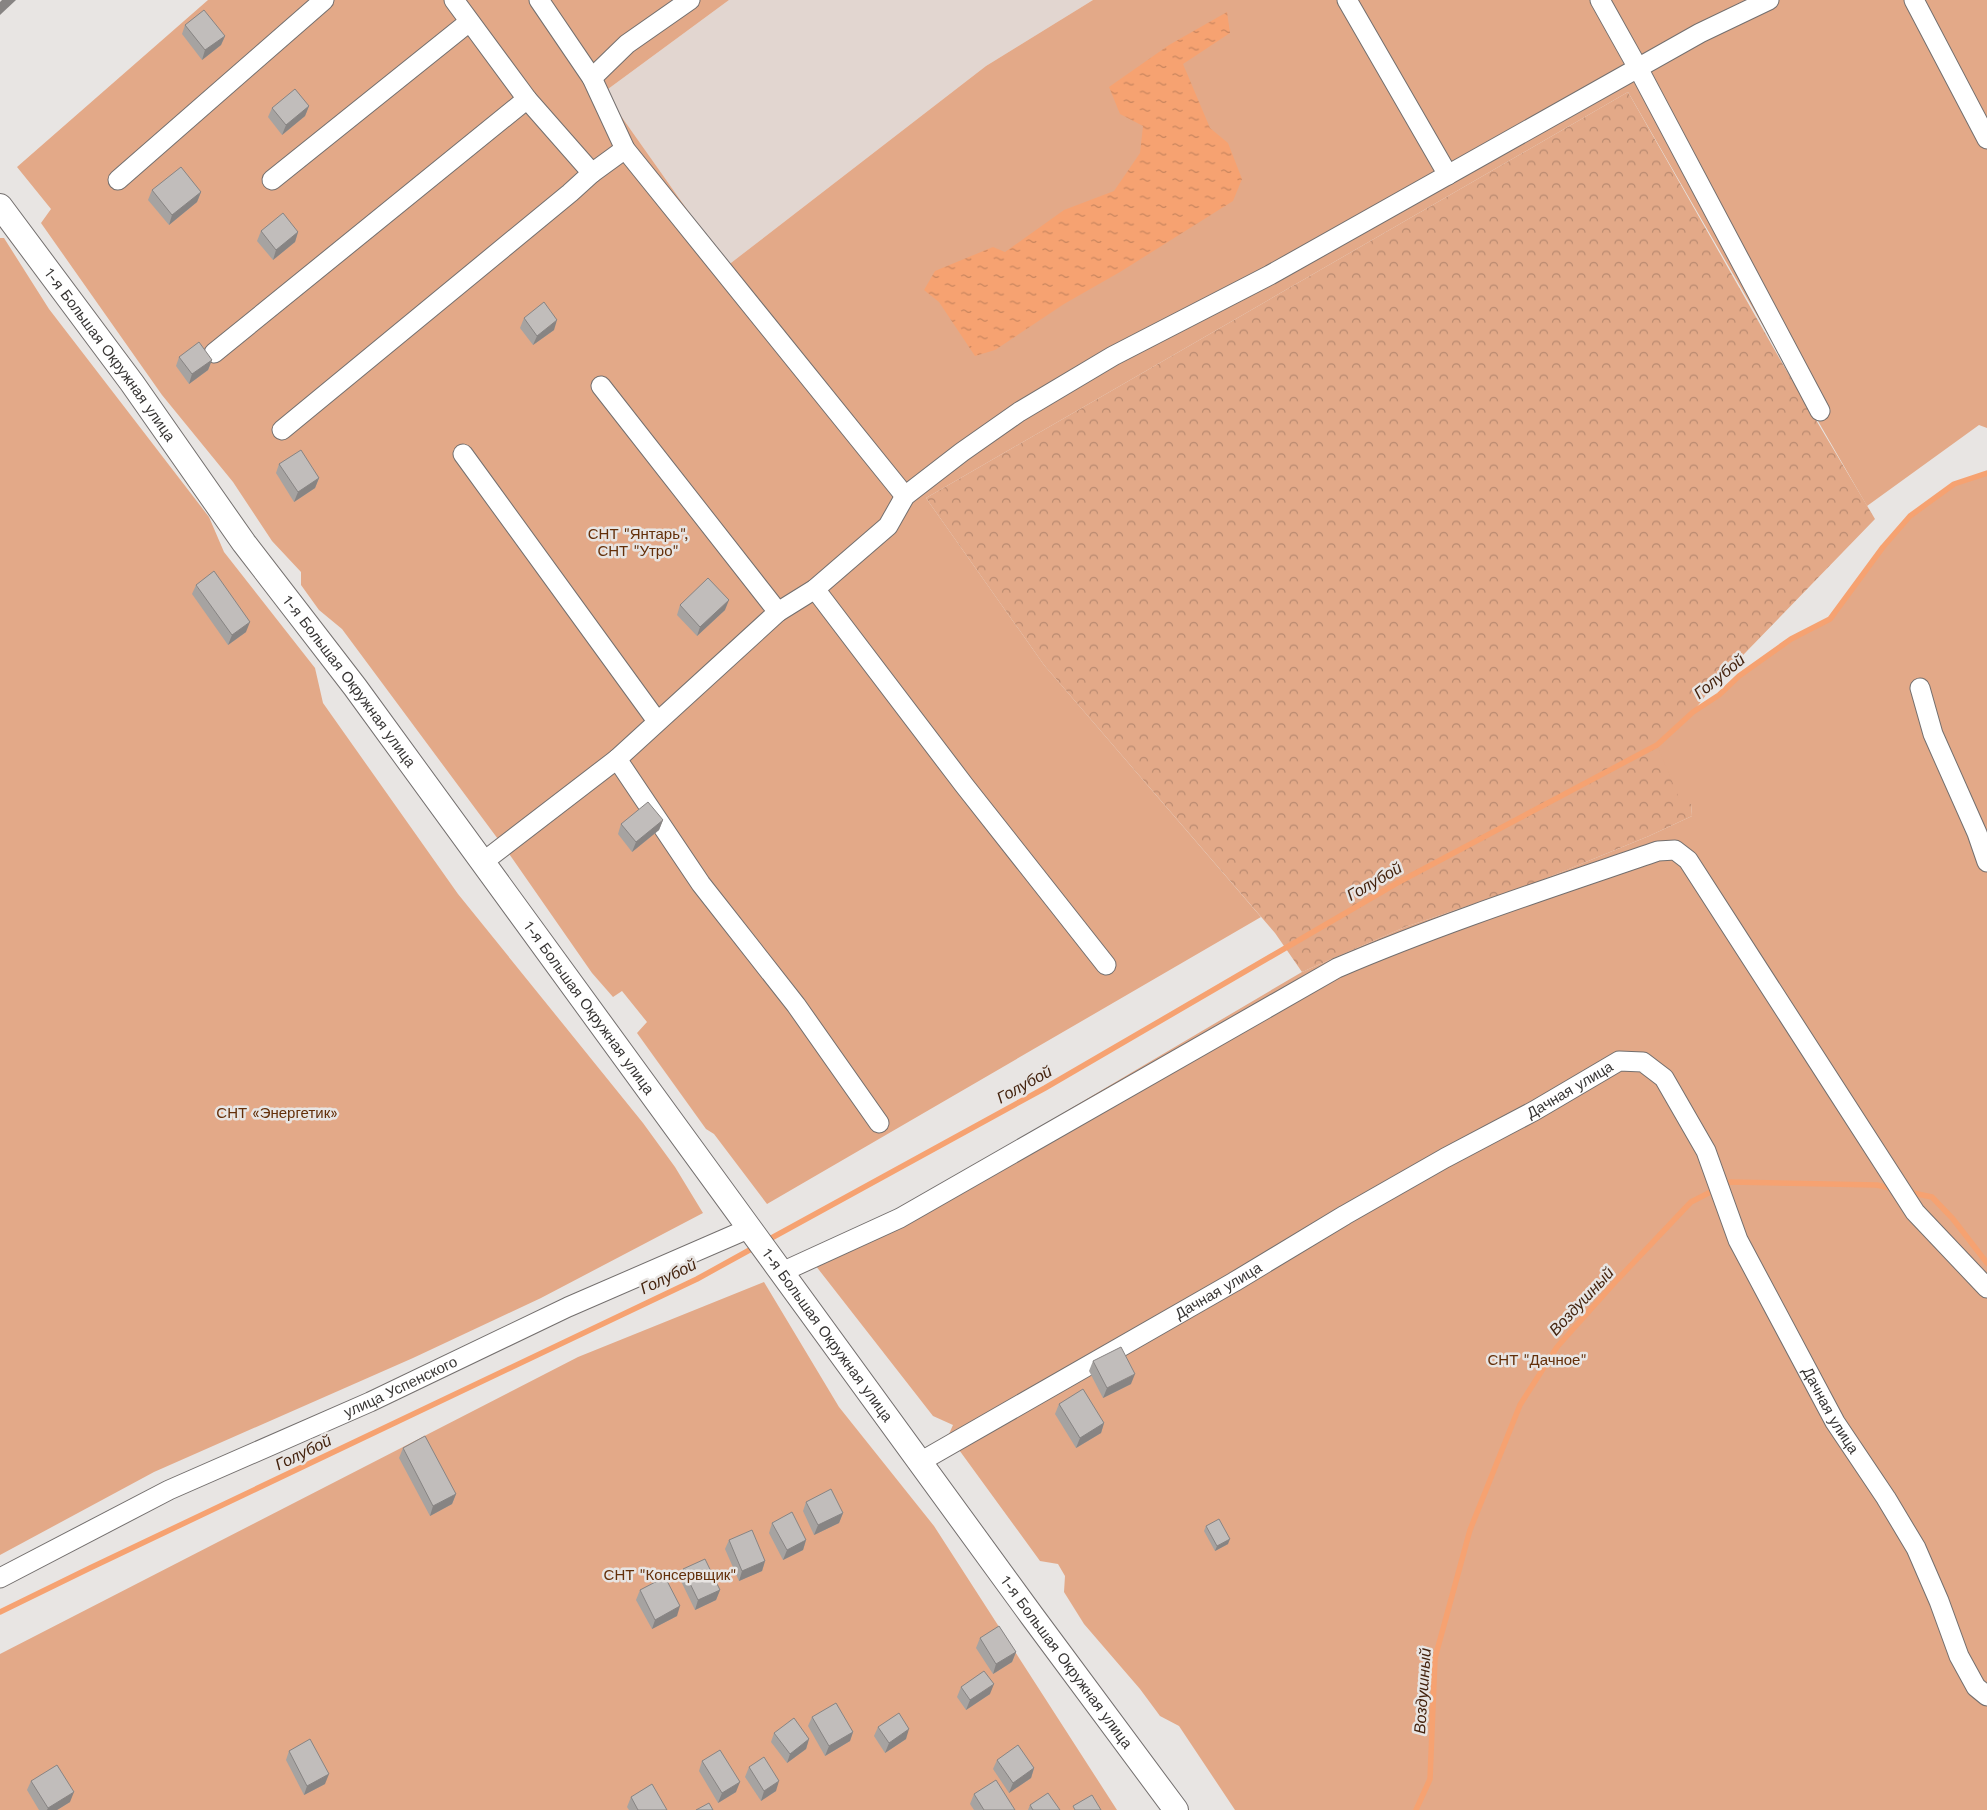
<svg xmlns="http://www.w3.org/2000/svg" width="1987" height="1810" font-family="'Work Sans',sans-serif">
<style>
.built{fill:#e2d6d0}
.forest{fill:url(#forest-crowns)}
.green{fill:#e3a988}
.water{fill:url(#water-ripples)}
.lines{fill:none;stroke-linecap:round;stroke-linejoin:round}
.stream{stroke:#f6a271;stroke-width:5.5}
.minor-casing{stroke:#736f6e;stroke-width:21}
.tertiary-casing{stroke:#736f6e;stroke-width:26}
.minor{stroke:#fff;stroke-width:19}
.tertiary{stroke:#fff;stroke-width:24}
.wall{fill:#a6a3a1}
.shaded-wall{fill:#878483}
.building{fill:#c1bdbb;stroke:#878483}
.labels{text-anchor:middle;stroke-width:5;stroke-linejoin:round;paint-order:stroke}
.street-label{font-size:15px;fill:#373534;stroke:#e8e5e3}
.park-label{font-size:15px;fill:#632f09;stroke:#e8e5e3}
.water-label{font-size:16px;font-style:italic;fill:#44230e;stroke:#e8e5e3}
</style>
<defs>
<pattern id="forest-crowns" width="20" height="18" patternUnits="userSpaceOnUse" patternTransform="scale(1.25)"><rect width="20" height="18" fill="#e3a988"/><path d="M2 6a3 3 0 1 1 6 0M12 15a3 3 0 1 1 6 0" fill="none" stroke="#b98a70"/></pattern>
<pattern id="water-ripples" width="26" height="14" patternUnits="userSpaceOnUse" patternTransform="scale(1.25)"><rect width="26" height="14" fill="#f6a271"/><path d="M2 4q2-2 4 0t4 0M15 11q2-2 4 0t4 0" fill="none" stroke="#c8855e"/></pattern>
</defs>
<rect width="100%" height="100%" fill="#e8e5e3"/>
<polygon class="built" points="729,0 1093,0 986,66 727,266 604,92"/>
<polygon class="forest" points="1628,92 1785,368 1875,519 1713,686 1693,712 1657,745 1691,804 1692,816 1649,836 1530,885 1405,927 1302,972 1275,933 1044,665 926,498"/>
<g class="green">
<polygon points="208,0 729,0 604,92 727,266 986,66 1093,0 1987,0 1987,428 1979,425 1867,506 1628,92 926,498 1044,665 1261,917 767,1204 714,1134 706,1129 637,1033 647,1022 622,991 613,997 592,973 512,858 342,629 319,610 301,585 301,572 272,541 233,482 162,395 41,223 51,209 17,167"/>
<polygon points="0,238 4,238 49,309 209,517 224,552 315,668 323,703 458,894 643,1123 675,1167 703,1213 541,1298 413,1358 154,1472 0,1555"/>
<polygon points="1987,473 1987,1810 1235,1810 1179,1726 1160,1716 1140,1689 1084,1624 1064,1592 1065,1576 1058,1564 1040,1561 954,1443 949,1434 953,1425 933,1416 812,1261 1302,972 1405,927 1530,885 1649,836 1692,816 1691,804 1679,798 1657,745 1693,712 1719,695 1739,676 1791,639 1830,619 1883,547 1910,516 1954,484"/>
<polygon points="764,1282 839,1407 934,1526 1117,1810 0,1810 0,1654 578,1357"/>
</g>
<polygon class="water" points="1227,12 1230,33 1183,64 1210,128 1228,143 1242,179 1233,201 1120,272 1064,304 995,350 975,356 939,302 924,290 935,271 993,247 1005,252 1064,210 1114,191 1140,153 1143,126 1120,114 1109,87 1169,45"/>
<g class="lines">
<g class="stream">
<polyline points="1908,1192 1932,1197 1953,1219 1987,1263"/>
<polyline points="766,1241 1045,1088 1397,883 1657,745 1693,712 1719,695 1739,676 1791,639 1830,619 1883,547 1910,516 1954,484 1987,473"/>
<polyline points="0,1612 90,1568 697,1279 755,1247"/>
<polyline points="1416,1810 1430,1779 1435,1658 1470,1530 1520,1405 1557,1347 1617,1280 1691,1202 1730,1182 1877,1185 1894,1189"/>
</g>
<defs>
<g id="minor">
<polyline points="454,0 527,99 592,173 625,149"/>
<polyline points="539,0 592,78 625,149 905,496"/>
<polyline points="1347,0 1448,175"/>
<polyline points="1600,0 1638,68 1820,411"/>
<polyline points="1914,0 1987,139"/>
<polyline points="592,78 627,44 690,0"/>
<polyline points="118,180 324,0"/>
<polyline points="272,180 469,22"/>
<polyline points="214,353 527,99"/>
<polyline points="601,386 778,612"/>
<polyline points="282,430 570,193 592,173"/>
<polyline points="463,454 657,721"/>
<polyline points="815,589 964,785 1106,965"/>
<polyline points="1920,688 1933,734 1977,833 1987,862"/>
<polyline points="617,759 701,884 796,1005 879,1123"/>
<polyline points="483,862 617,759 778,612 815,589 888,526 905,496 962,452 1019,412 1113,356 1270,275 1700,33 1769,0"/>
<path d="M782 1272 900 1218 1337 968C1442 923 1550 888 1658 851L1675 850 1688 860 1915 1212 1987 1288"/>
<path id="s1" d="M920 1462 1234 1282 1345 1215 1445 1158 1534 1111 1619 1061 1643 1062 1664 1078 1706 1151 1738 1240 1835 1422 1886 1498 1916 1548 1939 1601 1959 1656 1976 1687 1987 1696"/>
<path id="s2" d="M0 1578 169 1490 370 1402 568 1307 750 1228"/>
</g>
<g id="tertiary">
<path id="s3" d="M0 206 132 383 244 543 355 687 1032 1616 1176 1810"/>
</g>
</defs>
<use href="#minor" class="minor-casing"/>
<use href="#tertiary" class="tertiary-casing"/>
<use href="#minor" class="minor"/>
<use href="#tertiary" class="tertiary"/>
</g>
<g class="wall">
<polygon points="185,25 225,36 221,45 202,60 182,34"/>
<polygon points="309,106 305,116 282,135 268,117 272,108"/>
<polygon points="152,190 201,192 197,202 169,225 148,200"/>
<polygon points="261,231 298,232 295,242 273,260 257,241"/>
<polygon points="524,318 554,330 533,345 520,328"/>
<polygon points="179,357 212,360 208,370 189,384 176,366"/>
<polygon points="279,464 319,478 315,488 294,502 276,473"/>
<polygon points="196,585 246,632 228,645 192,594"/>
<polygon points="680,605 725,610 697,636 677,615"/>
<polygon points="663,820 659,830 632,852 618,834 621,824"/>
<polygon points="1093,1361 1131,1384 1103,1398 1089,1371"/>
<polygon points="1059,1404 1104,1423 1101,1433 1076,1448 1055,1414"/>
<polygon points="403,1448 456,1494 452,1504 430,1516 399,1458"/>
<polygon points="806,1502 843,1513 839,1523 814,1535 803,1511"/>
<polygon points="772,1523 806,1540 803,1550 783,1560 769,1533"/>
<polygon points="1206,1526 1228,1544 1215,1551 1204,1531"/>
<polygon points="729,1540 765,1561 762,1571 739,1581 725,1549"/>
<polygon points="683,1569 720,1590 716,1600 695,1610 680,1579"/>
<polygon points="640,1590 677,1616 652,1629 636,1600"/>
<polygon points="980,1638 1016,1652 1012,1662 993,1674 976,1648"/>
<polygon points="961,1687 990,1694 966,1710 957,1697"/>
<polygon points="812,1717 853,1732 850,1741 825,1756 808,1726"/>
<polygon points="878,1727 906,1739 885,1753 874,1736"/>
<polygon points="774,1733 809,1739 806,1749 787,1763 771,1742"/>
<polygon points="289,1751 325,1784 304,1795 286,1760"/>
<polygon points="997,1760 1034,1768 1031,1778 1009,1793 993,1769"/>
<polygon points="702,1761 736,1792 718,1803 699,1771"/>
<polygon points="749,1767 776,1791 761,1801 745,1777"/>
<polygon points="31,1781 70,1802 57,1810 39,1810 27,1790"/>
<polygon points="974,1794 1015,1810 974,1810 970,1804"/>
<polygon points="631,1797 667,1810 629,1810 627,1807"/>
<polygon points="1030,1805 1060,1810 1028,1810"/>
</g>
<g class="shaded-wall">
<polygon points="2,0 16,0 0,15 0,2"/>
<polygon points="225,36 221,45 202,60 205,50"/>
<polygon points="309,106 305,116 282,135 286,125"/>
<polygon points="201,192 197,202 169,225 172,215"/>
<polygon points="298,232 295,242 273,260 276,250"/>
<polygon points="557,320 554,330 533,345 537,336"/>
<polygon points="212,360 208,370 189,384 192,374"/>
<polygon points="319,478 315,488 294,502 298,492"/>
<polygon points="729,600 725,610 697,636 700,627"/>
<polygon points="250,622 246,632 228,645 232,635"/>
<polygon points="663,820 659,830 632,852 636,842"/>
<polygon points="1135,1374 1131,1384 1103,1398 1107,1388"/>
<polygon points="1104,1423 1101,1433 1076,1448 1080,1438"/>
<polygon points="456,1494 452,1504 430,1516 433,1506"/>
<polygon points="843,1513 839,1523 814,1535 818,1525"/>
<polygon points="1230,1539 1228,1544 1215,1551 1217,1546"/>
<polygon points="806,1540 803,1550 783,1560 787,1550"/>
<polygon points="765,1561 762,1571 739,1581 742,1571"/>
<polygon points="720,1590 716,1600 695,1610 698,1600"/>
<polygon points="680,1606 677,1616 652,1629 655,1620"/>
<polygon points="1016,1652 1012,1662 993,1674 996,1664"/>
<polygon points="994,1684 990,1694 966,1710 970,1700"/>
<polygon points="909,1729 906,1739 885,1753 889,1743"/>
<polygon points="853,1732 850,1741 825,1756 829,1746"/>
<polygon points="809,1739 806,1749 787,1763 790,1754"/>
<polygon points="1034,1768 1031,1778 1009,1793 1013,1783"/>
<polygon points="329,1774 325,1784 304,1795 307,1786"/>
<polygon points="779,1781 776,1791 761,1801 764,1791"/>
<polygon points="740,1782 736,1792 718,1803 722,1793"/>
<polygon points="74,1792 70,1802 57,1810 47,1810 48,1808"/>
</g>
<g class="building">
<polygon points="204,10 225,36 205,50 185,25"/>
<polygon points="295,89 309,106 286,125 272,108"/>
<polygon points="181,167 201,192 172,215 152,190"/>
<polygon points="283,213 298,232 276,250 261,231"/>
<polygon points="544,302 557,320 537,336 524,318"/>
<polygon points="199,342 212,360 192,374 179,357"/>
<polygon points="301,450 319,478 298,492 279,464"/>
<polygon points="214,571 250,622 232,635 196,585"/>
<polygon points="708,578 729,600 700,627 680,605"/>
<polygon points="648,802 663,820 636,842 621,824"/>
<polygon points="1121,1347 1135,1374 1107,1388 1093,1361"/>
<polygon points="1083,1389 1104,1423 1080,1438 1059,1404"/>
<polygon points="425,1436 456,1494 433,1506 403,1448"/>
<polygon points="831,1489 843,1513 818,1525 806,1502"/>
<polygon points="792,1512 806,1540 787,1550 772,1523"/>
<polygon points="1219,1519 1230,1539 1217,1546 1206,1526"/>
<polygon points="752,1530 765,1561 742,1571 729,1540"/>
<polygon points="705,1559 720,1590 698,1600 683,1569"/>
<polygon points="665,1577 680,1606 655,1620 640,1590"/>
<polygon points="999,1626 1016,1652 996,1664 980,1638"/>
<polygon points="984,1671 994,1684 970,1700 961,1687"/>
<polygon points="836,1703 853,1732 829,1746 812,1717"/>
<polygon points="899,1713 909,1729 889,1743 878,1727"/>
<polygon points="794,1718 809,1739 790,1754 774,1733"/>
<polygon points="310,1739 329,1774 307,1786 289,1751"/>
<polygon points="1018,1745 1034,1768 1013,1783 997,1760"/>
<polygon points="720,1750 740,1782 722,1793 702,1761"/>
<polygon points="764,1757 779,1781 764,1791 749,1767"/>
<polygon points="57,1765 74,1792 48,1808 31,1781"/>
<polygon points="996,1780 1015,1810 984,1810 974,1794"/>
<polygon points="652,1784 667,1810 638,1810 631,1797"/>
<polygon points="1048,1793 1060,1810 1033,1810 1030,1805"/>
<polygon points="1092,1795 1101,1810 1075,1810 1073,1806"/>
<polygon points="709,1803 713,1810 696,1810"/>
</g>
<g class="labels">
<g class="street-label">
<text dy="5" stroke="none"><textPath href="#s3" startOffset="185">1-я Большая Окружная улица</textPath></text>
<text dy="5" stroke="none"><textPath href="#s3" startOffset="590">1-я Большая Окружная улица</textPath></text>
<text dy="5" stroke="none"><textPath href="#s3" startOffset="995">1-я Большая Окружная улица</textPath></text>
<text dy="5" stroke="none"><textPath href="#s1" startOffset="749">Дачная улица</textPath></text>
<text dy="5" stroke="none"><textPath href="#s1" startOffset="344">Дачная улица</textPath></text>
<text dy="5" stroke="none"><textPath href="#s3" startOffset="1400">1-я Большая Окружная улица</textPath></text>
<text dy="5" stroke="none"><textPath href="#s2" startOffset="444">улица Успенского</textPath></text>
<text dy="5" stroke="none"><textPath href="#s1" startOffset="1229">Дачная улица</textPath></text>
<text dy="5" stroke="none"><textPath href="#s3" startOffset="1805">1-я Большая Окружная улица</textPath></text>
</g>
<g class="park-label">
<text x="638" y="539">СНТ "Янтарь",<tspan x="638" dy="17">СНТ "Утро"</tspan></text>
<text x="277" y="1118">СНТ «Энергетик»</text>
<text x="1537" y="1365">СНТ "Дачное"</text>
<text x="670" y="1580">СНТ "Консервщик"</text>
</g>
<g class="water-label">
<text transform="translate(1719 676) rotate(-39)" y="6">Голубой</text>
<text transform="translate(1374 881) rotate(-30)" y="6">Голубой</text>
<text transform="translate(1024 1084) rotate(-29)" y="6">Голубой</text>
<text transform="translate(668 1276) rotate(-26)" y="6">Голубой</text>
<text transform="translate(1581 1301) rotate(-47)" y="6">Воздушный</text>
<text transform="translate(303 1452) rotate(-26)" y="6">Голубой</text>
<text transform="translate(1422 1691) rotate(-86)" y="6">Воздушный</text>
</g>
</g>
</svg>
